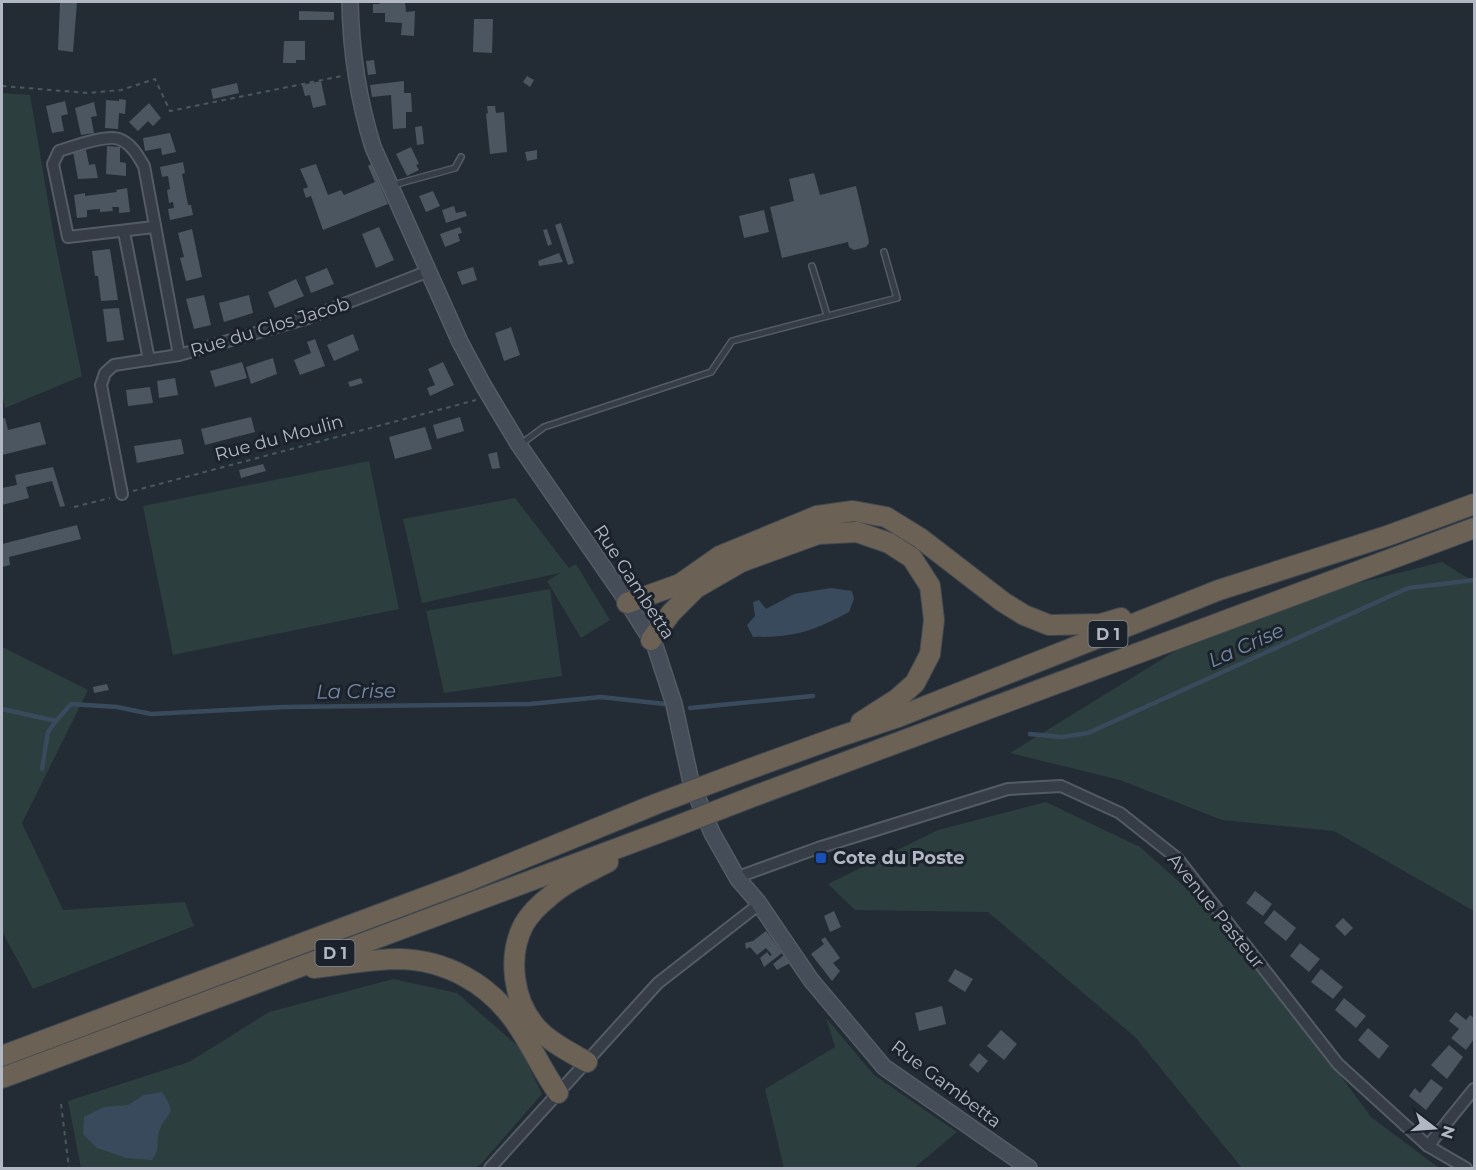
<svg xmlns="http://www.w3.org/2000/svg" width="1476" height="1170" font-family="Montserrat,sans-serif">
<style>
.green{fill:#2c3e3d}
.water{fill:#3a4a5d}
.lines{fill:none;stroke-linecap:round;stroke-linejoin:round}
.stream{stroke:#3a4a5d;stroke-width:4.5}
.building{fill:#4b5661}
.lane-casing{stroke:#545b64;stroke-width:8}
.street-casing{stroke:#545b64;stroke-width:14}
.secondary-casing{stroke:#545b64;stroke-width:18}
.highway-casing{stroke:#414851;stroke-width:22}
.path{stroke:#49595b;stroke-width:2;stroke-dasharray:4.5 4.5;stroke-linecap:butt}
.lane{stroke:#363d46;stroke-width:5}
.street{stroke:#363d46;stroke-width:10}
.secondary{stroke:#454d59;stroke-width:15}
.highway{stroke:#6b6154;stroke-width:20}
.highway-bridge-casing{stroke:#414851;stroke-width:22;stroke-linecap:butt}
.highway-bridge{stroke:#6b6154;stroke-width:20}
.transit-dot{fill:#1a4fb4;stroke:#1c222b;stroke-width:2}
.labels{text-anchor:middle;stroke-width:6;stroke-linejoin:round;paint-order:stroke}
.shield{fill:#1c222b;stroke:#848b95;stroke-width:1.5}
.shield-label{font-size:16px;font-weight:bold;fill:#b1b8c3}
.street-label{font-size:18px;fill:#b1b8c3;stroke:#1c222b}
.poi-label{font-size:18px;font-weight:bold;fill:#b1b8c3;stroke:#1c222b;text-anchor:start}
.water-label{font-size:20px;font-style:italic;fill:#758aa3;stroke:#1c222b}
</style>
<rect width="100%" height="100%" fill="#232c35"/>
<g class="green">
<polygon points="2,93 30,95 55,242 82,376 5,408 2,393"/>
<polygon points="369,461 399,609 173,655 143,506"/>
<polygon points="515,498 569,568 576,564 610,620 581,638 547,581 560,573 422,603 403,519"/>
<polygon points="1442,562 1474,582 1474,911 1334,831 1222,820 1120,780 1010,753 1237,613"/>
<polygon points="550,589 562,676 444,693 426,611"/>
<polygon points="2,647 88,690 22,823 63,910 185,902 194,926 33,989 3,933 2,933"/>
<polygon points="1046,802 1140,847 1233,930 1371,1117 1439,1168 1242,1168 1135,1037 988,912 855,910 828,884 938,830"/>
<polygon points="393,979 457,993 520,1048 542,1094 481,1164 475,1168 81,1168 68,1101 189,1062 269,1012"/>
<polygon points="826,1018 874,1075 957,1132 914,1168 784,1168 765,1089 835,1047"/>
</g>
<g class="water">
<path d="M831 588 852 591 854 599 849 612C812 632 795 637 753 637L747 625 755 616 753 602 759 600 766 609 794 594Z"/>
<path d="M162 1092C180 1119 165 1110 159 1132 155 1145 162 1146 152 1160L126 1158 97 1148 83 1134 84 1117 104 1107 128 1105 144 1095Z"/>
</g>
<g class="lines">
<g class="stream">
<polyline points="690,708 813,696"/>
<polyline points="2,709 56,721 71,704 117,707 151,714 284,707 530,704 601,697 665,704"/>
<polyline points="1030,734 1062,737 1088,733 1408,588 1474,580"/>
<polyline points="42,769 48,732 56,721"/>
</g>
</g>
<g class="building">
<polygon points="60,2 77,2 73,52 58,50"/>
<polygon points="379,2 405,2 406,12 415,11 414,36 401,35 402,23 385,22 385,13 373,13 373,4 380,4"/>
<polygon points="299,11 334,12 334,20 299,20"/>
<polygon points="474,19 493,19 492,53 473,52"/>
<polygon points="284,41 305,41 305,60 296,60 296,63 283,63"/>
<polygon points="374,60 376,74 368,75 366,61"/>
<polygon points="527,76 534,80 530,87 523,82"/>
<polygon points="321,81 326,105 313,108 310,95 305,96 302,85"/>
<polygon points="404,81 404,93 411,93 412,112 406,112 406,128 393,129 391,95 372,97 370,85"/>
<polygon points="237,83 239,93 213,99 211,89"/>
<polygon points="119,99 126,100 125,114 119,113 118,129 105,128 106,100 119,101"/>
<polygon points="65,101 68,114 61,116 64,131 52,133 46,106"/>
<polygon points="94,102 97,116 91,117 94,133 81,135 75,108"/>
<polygon points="149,103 161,118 153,126 148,121 138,131 129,122"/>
<polygon points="487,106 495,106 496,113 504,112 507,152 490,154 486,114 488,113"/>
<polygon points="422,126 424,144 417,145 415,127"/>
<polygon points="170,133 176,152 162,155 161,148 145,151 143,138"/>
<polygon points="107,146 120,147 120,162 126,163 126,176 106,174"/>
<polygon points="411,147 419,164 416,165 419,170 407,176 396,154"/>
<polygon points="86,150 89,165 95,164 98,178 78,179 73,152"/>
<polygon points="537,150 537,159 527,161 525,152"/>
<polygon points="183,162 185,173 182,174 188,205 191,205 193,215 170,220 168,209 174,208 173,202 169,203 167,190 170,189 168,176 162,177 160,167"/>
<polygon points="316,164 328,195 341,190 344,195 375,182 368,166 371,164 388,204 323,230 311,196 306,198 303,189 308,187 300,169"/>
<polygon points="814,173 820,195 856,186 868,237 869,243 866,247 854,250 849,247 848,242 782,258 770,207 794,201 789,179"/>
<polygon points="127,188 130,212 119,213 119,207 112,207 113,211 100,212 100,209 87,210 87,217 77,218 74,195 85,193 85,196 117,192 116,190"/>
<polygon points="433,191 440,206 426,212 419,196"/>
<polygon points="454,206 456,213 465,211 467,216 446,223 442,210"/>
<polygon points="764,210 769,232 744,238 739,216"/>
<polygon points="561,223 574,263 568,265 555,225"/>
<polygon points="379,227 394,260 376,268 362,234"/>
<polygon points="460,227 462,233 458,234 460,241 445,247 440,234"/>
<polygon points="192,229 202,277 186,281 180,258 184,257 178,233"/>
<polygon points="547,229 552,244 548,246 543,230"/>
<polygon points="110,249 118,300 101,301 98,276 95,276 92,251"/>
<polygon points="559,253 563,262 539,266 538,261"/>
<polygon points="473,267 477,280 462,285 457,272"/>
<polygon points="327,268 334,284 311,293 305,277"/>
<polygon points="296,279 304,296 275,308 268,292"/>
<polygon points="204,295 211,325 194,329 186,299"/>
<polygon points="249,295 253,313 224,322 219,303"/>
<polygon points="119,308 124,340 107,342 103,309"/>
<polygon points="511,327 520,355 504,361 495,333"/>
<polygon points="353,334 359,350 334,361 327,345"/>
<polygon points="315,339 325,366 300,375 294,360 311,353 307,342"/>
<polygon points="273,358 277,374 251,384 246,367"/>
<polygon points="242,362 247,378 215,387 210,371"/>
<polygon points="443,362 454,385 430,396 427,388 435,385 428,369"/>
<polygon points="175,378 178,395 159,398 157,381"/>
<polygon points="361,378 363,383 350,387 348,382"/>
<polygon points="150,387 153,403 128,406 126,390"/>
<polygon points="251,417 255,432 205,445 201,429"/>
<polygon points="460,417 464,431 437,439 433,425"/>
<polygon points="5,418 8,430 40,422 46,444 2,455 2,419"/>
<polygon points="425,427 432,449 395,459 389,437"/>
<polygon points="181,439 184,454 137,463 134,446"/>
<polygon points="497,452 500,468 492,469 488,454"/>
<polygon points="263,464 266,471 241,478 239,470"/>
<polygon points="53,467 65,506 60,507 52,481 26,487 29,498 2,505 2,488 17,485 15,475"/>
<polygon points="77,525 81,539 9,557 10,565 2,567 2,544"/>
<polygon points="107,684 109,690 94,693 93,687"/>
<polygon points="1255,891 1272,904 1263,916 1246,903"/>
<polygon points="1274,910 1296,928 1286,941 1264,923"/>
<polygon points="834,911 841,927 830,932 824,916"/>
<polygon points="1343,918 1353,928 1345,936 1335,926"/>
<polygon points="766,931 782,953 764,967 760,958 767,952 770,956 772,955 766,948 757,955 750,947 746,949 745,943 753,941"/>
<polygon points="825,937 840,958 833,963 840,971 832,981 811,954 824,944 821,940"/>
<polygon points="1300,943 1320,959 1309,972 1290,956"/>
<polygon points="784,955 790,963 777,970 773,964"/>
<polygon points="955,969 973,979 965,992 948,981"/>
<polygon points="1321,969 1343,987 1333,999 1311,982"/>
<polygon points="1344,998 1366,1016 1356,1028 1335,1010"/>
<polygon points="942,1006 946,1024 919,1031 915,1013"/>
<polygon points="1456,1012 1466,1020 1470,1015 1474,1018 1474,1039 1466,1050 1451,1038 1459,1029 1449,1021"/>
<polygon points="1368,1028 1389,1046 1379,1059 1358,1040"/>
<polygon points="1001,1030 1017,1044 1004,1060 987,1046"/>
<polygon points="1449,1045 1463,1057 1447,1079 1431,1065"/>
<polygon points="979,1053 988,1061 978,1073 969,1065"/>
<polygon points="1431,1079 1443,1088 1426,1110 1409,1096 1415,1088 1420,1093"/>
</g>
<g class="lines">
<defs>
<g id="lane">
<polyline points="393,185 455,168 461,157"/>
<polyline points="812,266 827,315"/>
<polyline points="521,444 544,427 711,372 732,341 897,298 884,252"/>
</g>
<g id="street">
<path d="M154 227 68 237 53 164 59 151C72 147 106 134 119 139 132 144 138 156 144 166L179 355"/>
<polyline points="124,232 149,360"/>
<polyline points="122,494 101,385 105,373 114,365 179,355 308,318 429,271"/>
<polyline points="738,879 746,874 818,848 1008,789 1061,786 1120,813 1178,859 1338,1064 1428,1146 1466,1168"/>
<polyline points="1428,1146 1474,1089"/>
<polyline points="490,1168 658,983 753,909 758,902"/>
</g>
<path id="secondary" d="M350 2C351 51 358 99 373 147L460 342 483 385 519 445 622 594 655 646 674 704 691 782 712 833 738 879 758 902 811 980 884 1067 1029 1168"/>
<g id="highway">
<polyline points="627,603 680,584 720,556 817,516 853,511 886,517 920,538 1003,602 1024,615 1049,625 1100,624 1121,618"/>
<polyline points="651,640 671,613 696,588 741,562 818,534 857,532 889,543 912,558 930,586 934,620 930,654 915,683 897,699 861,722"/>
<polyline points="744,771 835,738 898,717 1219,590 1387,536 1474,504"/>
<polyline points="757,795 1474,528"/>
<path d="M314 968C342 965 371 959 400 959 445 960 487 983 513 1019 530 1042 541 1069 558 1093"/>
<polyline points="2,1056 468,881 656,804"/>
<path d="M587 1062C570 1052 551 1043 537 1028 513 1002 507 956 524 924 530 914 540 904 549 897 565 882 589 872 608 862"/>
<polyline points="2,1078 669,829"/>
</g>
</defs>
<use href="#lane" class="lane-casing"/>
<use href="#street" class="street-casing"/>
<use href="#secondary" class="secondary-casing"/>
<use href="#highway" class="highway-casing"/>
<g class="path">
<polyline points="2,86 88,93 121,90 155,79 170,111 342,76"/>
<polyline points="133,491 476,400"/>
<polyline points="74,507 110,498"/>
<polyline points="61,1104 69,1168"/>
</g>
<use href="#lane" class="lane"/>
<use href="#street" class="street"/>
<use href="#secondary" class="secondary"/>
<use href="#highway" class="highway"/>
<defs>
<g id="highway-bridge">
<polyline points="656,804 744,771"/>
<polyline points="669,829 757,795"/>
</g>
</defs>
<use href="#highway-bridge" class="highway-bridge-casing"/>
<use href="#highway-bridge" class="highway-bridge"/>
</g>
<rect class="transit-dot" x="815" y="852" width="12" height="12" rx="3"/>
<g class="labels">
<g class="shield">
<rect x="1088.5" y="621" width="39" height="26" rx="4.5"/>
<rect x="315.5" y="940" width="39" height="26" rx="4.5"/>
</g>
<g class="shield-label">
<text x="1108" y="640">D 1</text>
<text x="335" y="959">D 1</text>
</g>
<g class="street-label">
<text transform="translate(270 327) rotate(-17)" y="6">Rue du Clos Jacob</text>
<text transform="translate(279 438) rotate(-15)" y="6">Rue du Moulin</text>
<text transform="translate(634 582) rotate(57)" y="6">Rue Gambetta</text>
<text transform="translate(1216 911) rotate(51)" y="6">Avenue Pasteur</text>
<text transform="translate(946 1084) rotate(37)" y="6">Rue Gambetta</text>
</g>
<g class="poi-label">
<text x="833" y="864">Cote du Poste</text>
</g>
<g class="water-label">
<text transform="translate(1246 645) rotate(-24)" y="7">La Crise</text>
<text transform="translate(356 691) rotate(-1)" y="7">La Crise</text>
</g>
</g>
<rect width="1476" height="1170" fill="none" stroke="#b1b8c3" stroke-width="6"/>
<g transform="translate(1434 1128) rotate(107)" stroke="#1c222b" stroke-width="4.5" paint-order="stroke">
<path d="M0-4.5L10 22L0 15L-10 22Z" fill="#b1b8c3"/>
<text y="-9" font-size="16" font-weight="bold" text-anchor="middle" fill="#b1b8c3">N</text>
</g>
</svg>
